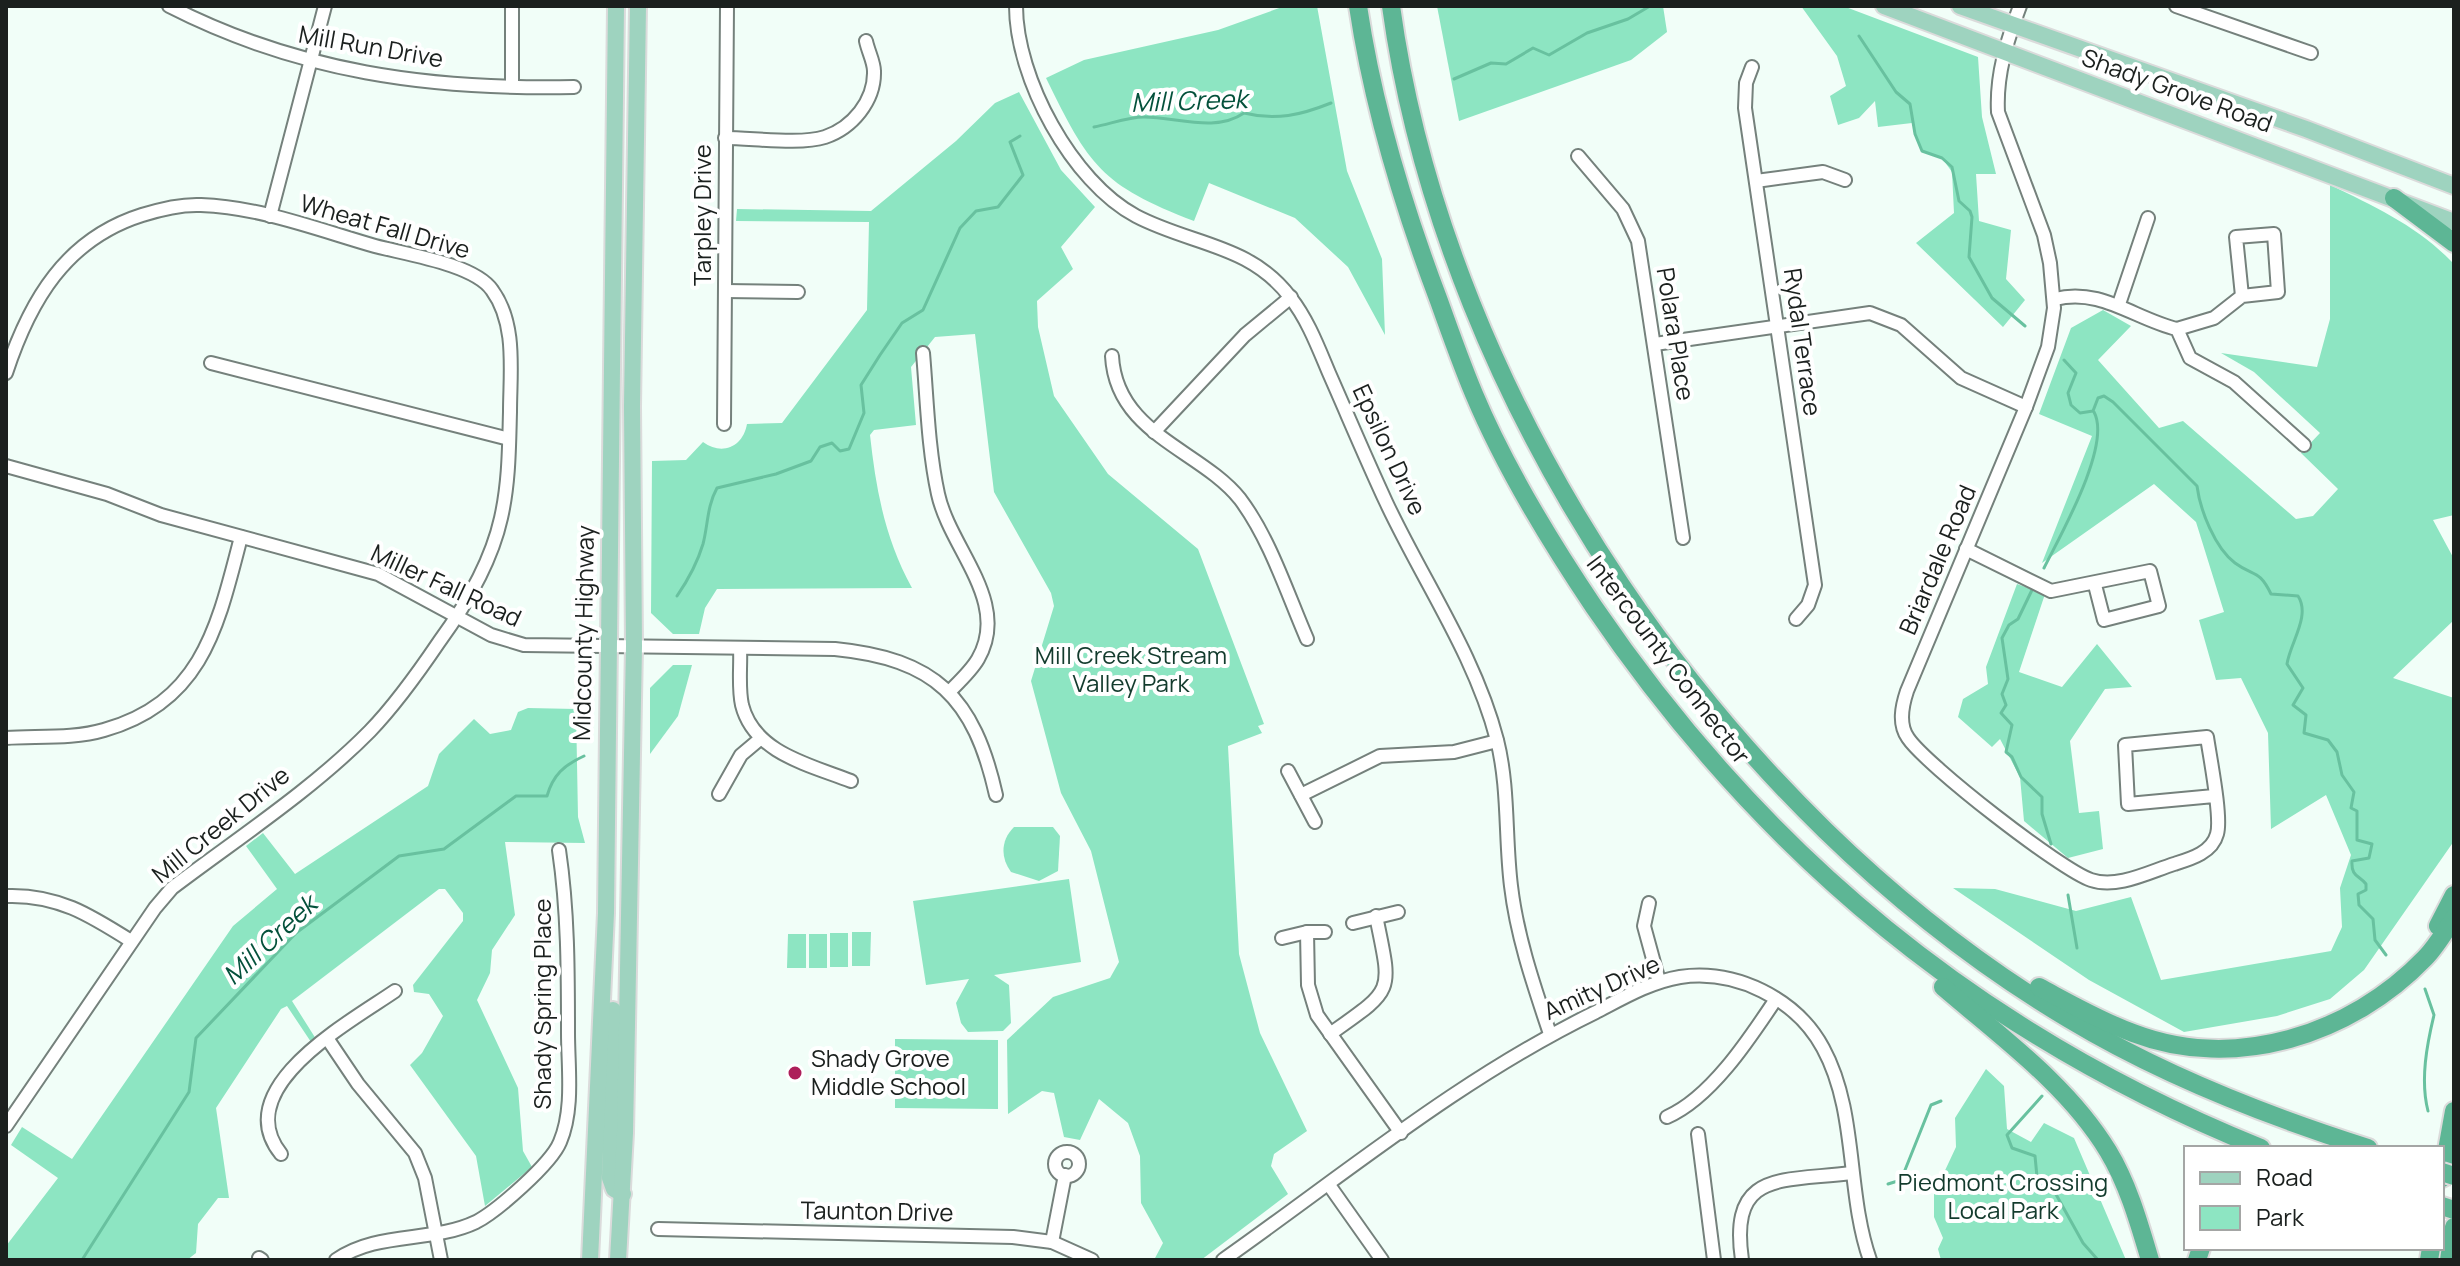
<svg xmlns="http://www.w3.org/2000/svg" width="2460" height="1266" font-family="Manrope,sans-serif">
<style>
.green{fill:#8de5c2}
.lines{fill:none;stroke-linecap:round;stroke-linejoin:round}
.stream{stroke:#68c19f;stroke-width:3}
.minor-casing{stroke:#75817c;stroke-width:16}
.major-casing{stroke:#dbdbdb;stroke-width:20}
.highway-casing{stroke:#dbdbdb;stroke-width:22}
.minor{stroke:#fff;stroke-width:12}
.major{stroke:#9ed3bf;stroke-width:16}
.highway{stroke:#5db695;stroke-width:18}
.highway-bridge-casing{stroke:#dbdbdb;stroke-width:22;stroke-linecap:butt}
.highway-bridge{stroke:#5db695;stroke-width:18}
.poi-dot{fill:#ad1f5a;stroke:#fff;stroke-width:3}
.labels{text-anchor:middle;stroke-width:8;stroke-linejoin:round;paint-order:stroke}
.street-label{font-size:24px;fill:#1b201e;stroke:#fff}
.park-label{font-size:24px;fill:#133b2d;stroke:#fff}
.poi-label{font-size:24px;fill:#1b201e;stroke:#fff;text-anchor:start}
.water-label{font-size:26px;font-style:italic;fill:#04513b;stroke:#fff}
</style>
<rect width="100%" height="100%" fill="#f1fef8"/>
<g class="green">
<path d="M1285 6H1317L1347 171 1382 259 1385 335 1348 267 1295 218 1209 183 1194 221C1101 185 1089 166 1046 78L1084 60 1218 30Z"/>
<polygon points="1437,6 1663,6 1667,32 1631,60 1459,121"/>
<polygon points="1801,6 1843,6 1978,57 1982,117 1996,174 1976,174 1979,221 2011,230 2006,279 2025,300 2003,327 1916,243 1954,213 1952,172 1942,158 1922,151 1912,123 1878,127 1875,101 1859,118 1838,125 1830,96 1846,86 1837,56"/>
<path d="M1019 92 1061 170 1095 207 1061 247 1073 269 1037 301 1038 327 1054 396 1108 474 1198 549 1264 724 1258 726 1262 733 1228 746 1239 954 1260 1033 1307 1131 1274 1154 1271 1166 1288 1194 1201 1260H1154L1163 1243 1141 1203 1140 1156 1128 1123 1099 1099 1080 1140 1064 1137 1054 1093 1042 1091 1008 1114 1007 1040 1053 997 1110 978 1119 962 1091 851 1061 793 1031 681 1054 606 1051 593 994 492 975 334 935 337 911 367 916 425 874 430 870 435C876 490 885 539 912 588L717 589 705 608 699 634H673L651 613 652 461 686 460 703 442C722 456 743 447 747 424L782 423 867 310 869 222 736 221 737 209 871 211 956 141 995 103Z"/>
<path d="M2330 185C2376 207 2419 227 2454 264V515L2433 520 2454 559V620L2393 678 2454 698V841L2364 970 2330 999 2277 1016 2184 1032 2089 980 1953 888 1995 889 2076 911 2131 897 2161 980 2331 951 2342 927 2340 888 2351 855 2326 795 2271 829 2268 733 2241 678 2216 680 2199 620 2224 612 2196 522 2154 484 2042 563 2092 436 2039 414 2071 328 2103 310 2131 326 2098 360 2159 428 2183 421 2296 519 2313 516 2338 489 2301 453 2320 433 2254 372 2221 353 2317 367 2330 319Z"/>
<polygon points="2017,584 2045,594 2019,672 2062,687 2097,644 2132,687 2105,689 2070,741 2079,813 2099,811 2103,849 2068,858 2024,821 2020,777 2000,739 1992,747 1958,717 1963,699 1988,684 1986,667"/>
<polygon points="673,665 692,665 678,716 650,754 650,688"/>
<polygon points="528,708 576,709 578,817 585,843 505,842 515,915 492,950 490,973 477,1000 518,1088 523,1151 532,1167 485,1206 476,1156 410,1065 422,1053 443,1016 429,994 414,992 413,985 463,921 463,913 445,889 439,889 292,1001 316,1039 311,1042 287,1006 281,1009 216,1108 229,1198 218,1198 198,1224 196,1253 187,1260 6,1260 6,1246 58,1178 11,1145 22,1127 72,1159 233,926 277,889 246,846 263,833 295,874 428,786 439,754 474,719 490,734 511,730 518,712"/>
<path d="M1014 827H1053L1060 836 1058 871 1039 881 1011 872C1000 857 1001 840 1014 827Z"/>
<polygon points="1069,879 1081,962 994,975 1009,985 1011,1023 1003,1031 968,1032 961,1023 956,1003 969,979 926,985 913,901"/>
<polygon points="852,932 871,932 870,966 852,966"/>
<rect x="830" y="933" width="18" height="34"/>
<polygon points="788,934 806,934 806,968 787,968"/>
<rect x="809" y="934" width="18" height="34"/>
<polygon points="895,1039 998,1040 998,1109 895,1108"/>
<polygon points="1986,1069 2004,1086 2007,1129 2031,1142 2044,1123 2074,1138 2126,1260 1941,1260 1938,1249 1943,1238 1934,1217 1934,1194 1956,1147 1955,1118"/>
</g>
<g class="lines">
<g class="stream">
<polyline points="1859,36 1896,92 1910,104 1915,134 1922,151 1942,158 1952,167 1959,201 1970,211 1972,217 1969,257 1992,298 2025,326"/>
<polyline points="1454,79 1491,63 1506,64 1533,48 1549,55 1587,33 1628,19 1650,6"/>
<path d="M1094 127C1110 124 1128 117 1144 117 1177 117 1215 133 1244 113 1276 121 1301 115 1331 103"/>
<path d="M2064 360 2076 373 2068 393 2071 405 2080 413 2093 411 2098 398 2104 396 2113 402 2197 486C2200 510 2215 548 2235 563 2254 577 2259 569 2271 594L2298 596C2311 616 2290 643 2287 664L2303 688 2293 705 2306 715 2304 733 2328 740 2337 752 2342 775 2354 792 2351 808 2357 811V840L2372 844 2369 858 2352 861C2351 877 2359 875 2366 884V890L2358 894 2359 905 2373 919 2375 940 2386 955"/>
<path d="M2044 568C2060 536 2112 445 2094 412"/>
<polyline points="2032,590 2018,619 2009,625 2002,638 2008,679 2002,694 2006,705 2001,713 2012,725 2006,752 2012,757 2021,777 2042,797 2042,814 2051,844"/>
<path d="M677 596C688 580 697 564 703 544 708 525 707 506 717 488L776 474 811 461 820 447 832 443 840 451 849 449 864 413 861 385 880 355 902 323 923 310 960 228 976 211 998 207 1023 175 1010 142 1020 136"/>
<polyline points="2068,895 2077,948"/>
<path d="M2425 989 2434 1015C2427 1044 2420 1080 2428 1111"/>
<polyline points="2042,1096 2007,1135 2012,1148 2035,1156 2037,1177 2048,1180 2083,1243 2098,1260"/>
<polyline points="1888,1184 1901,1180 1931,1105 1941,1101"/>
<path d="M82 1260 189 1092 196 1038 296 933 399 856 444 849 516 796H547C553 775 564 765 584 756"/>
</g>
<defs>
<g id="minor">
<path d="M169 6C298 72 430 90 574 87"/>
<path d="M1016 6C1016 78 1072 182 1136 216 1191 245 1250 244 1290 297 1308 320 1318 347 1329 373 1348 416 1366 459 1386 502 1423 581 1475 655 1497 740 1509 787 1505 838 1511 886 1517 937 1534 986 1550 1034"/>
<path d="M2020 6C2007 41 1996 74 1998 112L2044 235 2050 263 2054 308 2048 347 2026 407 1907 691C1902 706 1898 724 1908 738 1926 765 2061 870 2091 880 2117 889 2149 872 2174 864 2190 859 2212 853 2217 834 2222 817 2210 758 2207 737L2125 745 2128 804 2214 796"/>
<polyline points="2176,6 2311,53"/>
<polyline points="1752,67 1746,83 1745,108 1815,585 1808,605 1796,619"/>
<polyline points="512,86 512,6"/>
<path d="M725 138C753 138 800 145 825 137 852 128 875 101 874 71 874 62 868 51 866 41"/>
<polyline points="1578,156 1623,209 1638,241 1683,538"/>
<polyline points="1756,181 1823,172 1845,180"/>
<polyline points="270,216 325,6"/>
<polyline points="725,291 798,292"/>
<path d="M2055 299C2100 287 2135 319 2177 329L2190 358 2234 382 2304 445"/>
<polyline points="2119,304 2148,218"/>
<polyline points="2177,329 2214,318 2242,296 2278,292 2274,234 2236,237 2242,296"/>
<polyline points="1655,344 1870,313 1901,325 1961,378 2026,407"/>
<path d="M923 353C927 399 928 448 938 494 950 549 1011 602 978 659 971 671 959 682 949 692"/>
<path d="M1112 356C1116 434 1201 450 1240 499 1270 539 1287 593 1307 639"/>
<polyline points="211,363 509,439"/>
<path d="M6 373C30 300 66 239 142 215 161 209 181 204 201 205 260 207 319 230 375 246 405 254 474 264 492 290 517 324 510 372 510 412 509 448 509 483 501 518 491 563 466 605 439 642 418 673 396 704 370 731 312 790 238 838 172 888L155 908 6 1126"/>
<polyline points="724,424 727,6"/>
<polyline points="1154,432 1245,335 1291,297"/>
<path d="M6 466 107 494 161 515 378 574 491 635 524 645 835 649C935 659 974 697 996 795"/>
<polyline points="1966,549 2051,591 2150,571 2159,606 2104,620 2095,585"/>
<path d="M740 648C741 666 738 687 742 705 754 753 810 765 851 781"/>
<path d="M6 738C38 736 74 739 104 730 203 702 218 625 241 537"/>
<polyline points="1288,771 1315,822"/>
<polyline points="719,794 741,755 760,739"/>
<polyline points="1301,795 1380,756 1454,752 1497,741"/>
<path d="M6 896C57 894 90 915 131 941"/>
<polyline points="1649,903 1644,926 1659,981"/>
<polyline points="1353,923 1398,912"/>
<polyline points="1307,932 1308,985 1317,1015 1401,1133"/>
<polyline points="1282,938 1307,932 1325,932"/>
<path d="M1330 1034C1395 988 1392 994 1376 916"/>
<polyline points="327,1038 358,1084 415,1153 425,1178 441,1260"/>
<path d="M1667 1117C1711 1098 1750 1038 1776 999"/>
<polyline points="1698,1134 1714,1260"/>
<circle cx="1067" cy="1164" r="12"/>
<path d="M281 1154C228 1088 350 1022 395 991"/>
<polyline points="1329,1185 1382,1260"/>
<polyline points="658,1229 1013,1237 1052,1242 1092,1260"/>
<polyline points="1052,1242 1065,1175"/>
<polyline points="259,1258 262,1260"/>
<path d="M336 1260C377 1231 432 1243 476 1222 497 1211 551 1164 560 1142 574 1109 568 1068 568 1033 568 971 568 911 559 850"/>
<path d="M1223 1260C1345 1174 1462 1077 1596 1012 1623 998 1650 982 1680 977 1735 969 1796 998 1823 1048 1858 1112 1846 1192 1870 1260"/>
<path d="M1742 1260C1729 1170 1781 1182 1851 1173"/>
</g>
<g id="major">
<polyline points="1884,6 2454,222"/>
<polyline points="1960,6 2306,129 2454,186"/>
<polyline points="613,1010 610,1178 614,1189 623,1194"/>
<polyline points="590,1260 606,913 616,6"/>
<polyline points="618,1260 625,1133 634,646 632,406 638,6"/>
</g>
<g id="highway">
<path d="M1358 6C1373 107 1403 206 1439 301 1450 332 1461 363 1474 394 1505 468 1549 540 1594 607 1764 857 1981 1035 2261 1148"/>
<path d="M1391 6C1446 405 1724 814 2069 1019 2162 1075 2264 1115 2368 1148"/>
<polyline points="2394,198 2454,243"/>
<polyline points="2438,926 2454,895"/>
<path d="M1943 987C2001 1037 2068 1085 2108 1151 2128 1184 2139 1223 2150 1260"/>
<path d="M2039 987C2069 1003 2100 1021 2133 1033 2235 1072 2351 1035 2425 958 2436 947 2445 931 2454 918"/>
<polyline points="2442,1178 2454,1111"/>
<polyline points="2442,1206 2454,1210"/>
<polyline points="2197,1260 2201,1248"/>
<polyline points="2429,1260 2431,1248"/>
<polyline points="2449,1260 2454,1227"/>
</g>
</defs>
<use href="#minor" class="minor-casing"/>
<use href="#major" class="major-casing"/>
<use href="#highway" class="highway-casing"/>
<use href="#minor" class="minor"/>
<use href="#major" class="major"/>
<use href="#highway" class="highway"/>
<defs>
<polyline id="highway-bridge" points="2442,1172 2454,1176"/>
</defs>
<use href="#highway-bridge" class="highway-bridge-casing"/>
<use href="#highway-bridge" class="highway-bridge"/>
</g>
<circle class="poi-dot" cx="795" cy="1073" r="8"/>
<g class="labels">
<g class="street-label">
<text transform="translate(371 47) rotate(10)" y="8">Mill Run Drive</text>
<text transform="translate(2177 91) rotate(20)" y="8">Shady Grove Road</text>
<text transform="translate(703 215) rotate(-90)" y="8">Tarpley Drive</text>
<text transform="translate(385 227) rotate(16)" y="8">Wheat Fall Drive</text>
<text transform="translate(1675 334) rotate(81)" y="8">Polara Place</text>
<text transform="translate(1802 342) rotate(82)" y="8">Rydal Terrace</text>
<text transform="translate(1389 450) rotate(65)" y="8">Epsilon Drive</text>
<text transform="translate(1938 560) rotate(-67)" y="8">Briardale Road</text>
<text transform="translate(446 586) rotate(25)" y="8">Miller Fall Road</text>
<text transform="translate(584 633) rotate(-89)" y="8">Midcounty Highway</text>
<text transform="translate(1668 660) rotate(53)" y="8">Intercounty Connector</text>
<text transform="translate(221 825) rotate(-39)" y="8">Mill Creek Drive</text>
<text transform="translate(1602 988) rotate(-24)" y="8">Amity Drive</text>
<text transform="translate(543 1004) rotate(-90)" y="8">Shady Spring Place</text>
<text transform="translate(877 1212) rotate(1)" y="8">Taunton Drive</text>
</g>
<g class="park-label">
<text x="1131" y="664">Mill Creek Stream<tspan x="1131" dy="28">Valley Park</tspan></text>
<text x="2003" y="1191">Piedmont Crossing<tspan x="2003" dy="28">Local Park</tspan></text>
</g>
<g class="poi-label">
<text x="811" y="1067">Shady Grove<tspan x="811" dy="28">Middle School</tspan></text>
</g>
<g class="water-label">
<text transform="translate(1189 101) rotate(-2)" y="9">Mill Creek</text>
<text transform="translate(270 940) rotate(-43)" y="9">Mill Creek</text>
</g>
</g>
<rect width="2460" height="1266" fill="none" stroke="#1b201e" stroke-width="16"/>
<rect x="2184" y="1146" width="260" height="104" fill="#ffffff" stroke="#a4a6a5" stroke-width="2"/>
<rect x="2200" y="1172" width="40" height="12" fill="#9ed3bf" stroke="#a4a6a5" stroke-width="2"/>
<text x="2256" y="1186" font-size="24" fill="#1b201e">Road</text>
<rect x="2200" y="1206" width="40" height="24" fill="#8de5c2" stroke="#a4a6a5" stroke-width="2"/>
<text x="2256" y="1226" font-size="24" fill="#1b201e">Park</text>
</svg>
